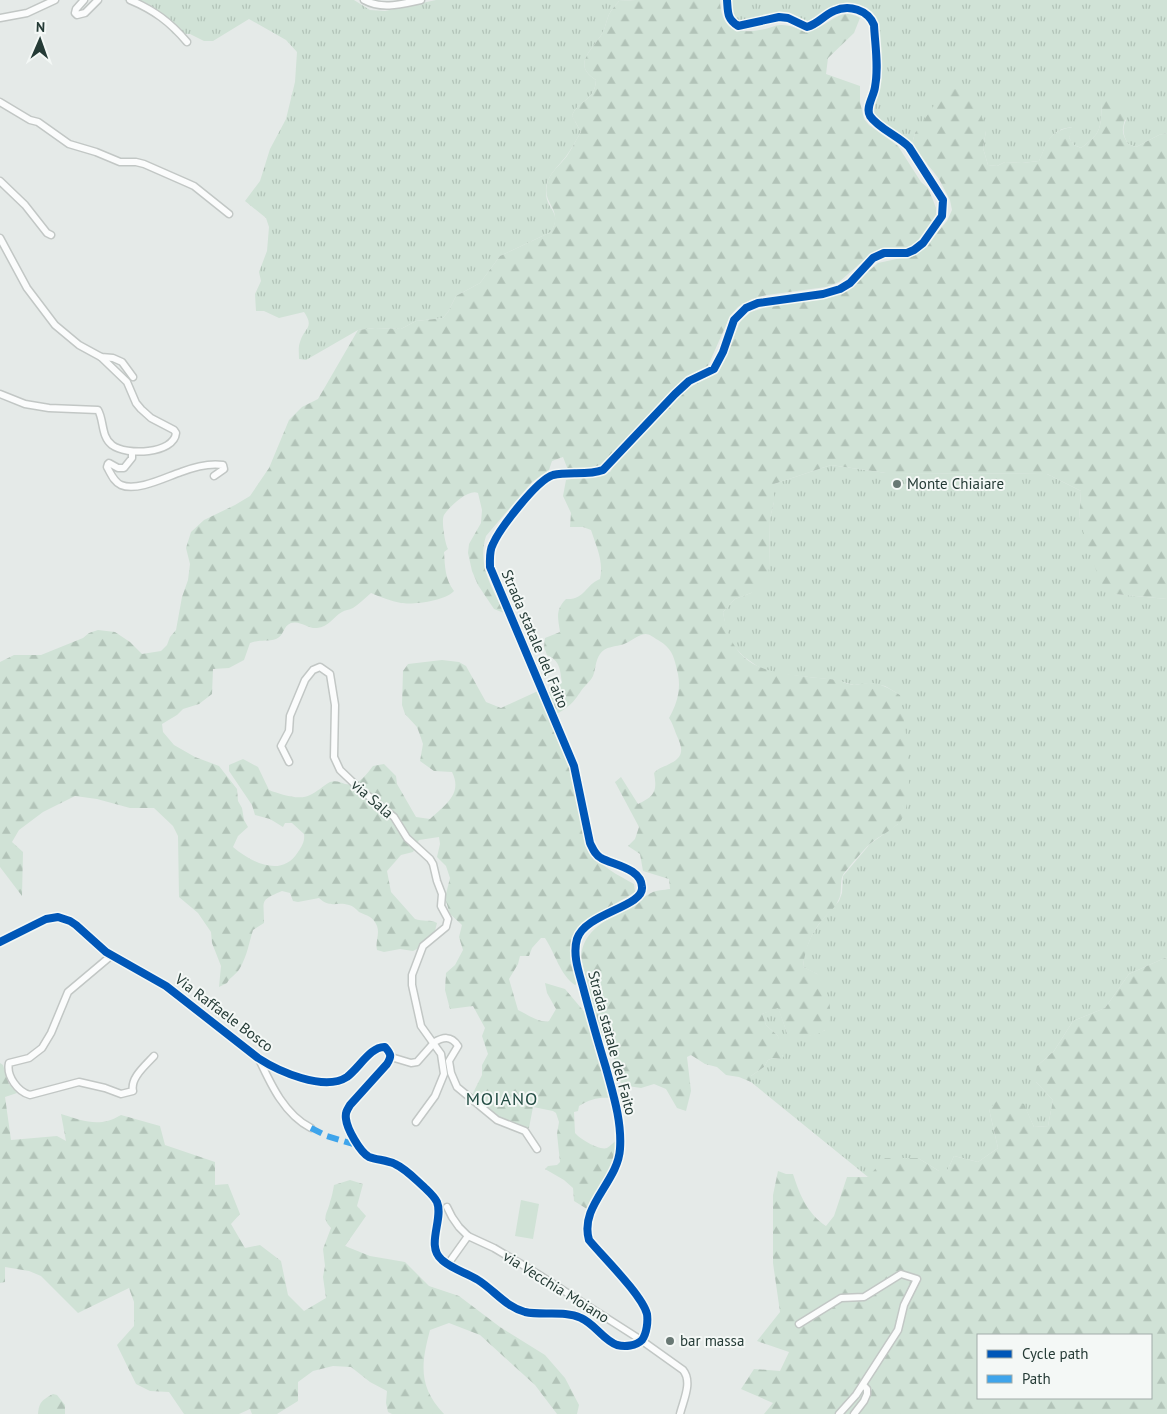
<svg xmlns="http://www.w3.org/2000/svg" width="1167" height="1414" font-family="'PT Sans',sans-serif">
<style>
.grass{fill:url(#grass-tufts)}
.forest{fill:url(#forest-firs);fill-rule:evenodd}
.pitch{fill:#d0e2d6}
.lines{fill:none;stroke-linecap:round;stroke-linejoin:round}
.minor-casing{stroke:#c2c7c5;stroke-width:9}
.minor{stroke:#fbfcfc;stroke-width:6}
.quiet{stroke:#3ea4eb;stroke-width:6;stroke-dasharray:12 6;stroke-linecap:butt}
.cycleway-casing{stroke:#f4f8f6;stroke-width:11}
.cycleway{stroke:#0057b8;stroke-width:8}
.poi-dot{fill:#687874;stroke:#f4f8f6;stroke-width:2}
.labels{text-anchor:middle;stroke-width:4;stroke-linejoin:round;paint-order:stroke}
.poi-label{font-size:15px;fill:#253b36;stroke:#f4f8f6;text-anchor:start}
.street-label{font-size:15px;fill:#253b36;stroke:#f4f8f6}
.quarter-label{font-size:18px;letter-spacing:1px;fill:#224c43;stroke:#f4f8f6}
</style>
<defs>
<pattern id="grass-tufts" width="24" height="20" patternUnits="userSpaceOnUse" patternTransform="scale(1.25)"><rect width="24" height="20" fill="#d0e2d6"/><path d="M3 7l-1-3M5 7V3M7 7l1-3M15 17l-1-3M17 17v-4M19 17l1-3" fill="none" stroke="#b2c3b8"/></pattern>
<pattern id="forest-firs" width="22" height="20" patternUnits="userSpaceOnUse" patternTransform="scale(1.25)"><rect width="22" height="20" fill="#d0e2d6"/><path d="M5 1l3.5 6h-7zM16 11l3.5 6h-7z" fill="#b2c3b8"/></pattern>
</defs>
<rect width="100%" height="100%" fill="#e5eae8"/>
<g class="grass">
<path d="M124 0 139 1 141 0H354L370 10 385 11 436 0H635L619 1C615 6 610 11 608 17 606 22 605 28 603 32 594 49 570 64 596 80 595 102 578 99 572 116L581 132C576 140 572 148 567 155 558 167 545 177 546 192 546 211 563 211 551 232L500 256 480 283 456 296 448 312 443 318 416 321 401 329 375 328 358 330 306 360 299 359C299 354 298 347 300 342 304 328 315 328 304 312L279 318 264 311H256L255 294 261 281 259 272 267 251 269 227 266 218 245 201 260 181 270 149 286 119 295 82 297 52 286 40 249 19 213 41H204L190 34H173C160 15 145 10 124 0Z"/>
<path d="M731 0H1167V133L1159 135 1136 147 1128 144C1123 135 1122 129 1126 120L1102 104C1100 130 1102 132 1081 148L1074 145 1069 138 1072 127C1049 130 1048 142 1039 161L1022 163 1005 162 997 166 988 165 983 148 986 131 921 127 915 133 912 144C902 134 880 125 873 114 870 107 878 95 879 88 882 76 881 26 875 16 869 7 854 3 844 4 829 5 820 18 807 23L789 14 779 13 739 22C731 16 731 10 731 0Z"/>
<path d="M831 465 886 473 1047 474 1081 491 1079 519 1115 594 1167 599V957L1129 974 1105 1008 1073 1021 1054 1051 1037 1066 1036 1082 1053 1100 1048 1126 1034 1127 1024 1105 989 1109 998 1148 978 1162 954 1156 947 1171H939L918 1158 868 1177 751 1082V1076L764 1067 768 1060 773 1058 781 1059 778 1036 766 1025 762 1014 778 1007 787 1033C801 1038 811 1037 825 1030L817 974 803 967 805 951 812 935 821 921 839 901 842 893 843 876 870 844 898 824 900 695 885 686 870 683 854 685 836 680 772 673 757 666 743 656 732 644 726 629 723 612 735 599 751 593 769 568 770 518 774 502V484Z"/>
</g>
<g class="forest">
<path d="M635 0H720C721 30 737 35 765 29 770 28 775 25 780 25 790 24 804 32 814 29 831 25 839 6 860 18L854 33 828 58 826 74 860 86V102L864 119 869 125 898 146 921 182 928 188 933 200 936 208V216L925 234 911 247 872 253 839 282 826 287 767 295 752 299 738 307 730 316 708 366 676 386 600 467 595 469 568 470 563 457 552 461 549 470 532 482 486 536C477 565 492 587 504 613L494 609 478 585 472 571 468 553 469 544 481 523 482 510 478 493C469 488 449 507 444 515 441 520 445 544 448 549L444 552C445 567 445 579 454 591 445 601 414 605 401 603 391 601 380 597 371 593 365 598 359 604 353 608 349 610 345 610 342 612 333 617 329 627 317 628 308 629 300 620 291 623 283 626 284 636 276 639 268 642 260 639 250 643L244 660 229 668 213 669 212 694 199 704 183 709 177 715 162 724 163 732 174 745 195 757 219 766 237 789 238 801 242 808 244 820 248 827 238 836 233 847C252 863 282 878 298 852 302 846 305 841 304 834L292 823H285L283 827 270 819 255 815 252 805 229 771V765L243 759 258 767 269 790C279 794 300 801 310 795 317 792 323 786 330 782 336 780 340 782 345 784 358 787 366 775 373 766L384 764 396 776 397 784 416 817 430 819C445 805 463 794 452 772L434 771 420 761 423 744 420 735 417 727 405 714 402 705 403 671 408 664 442 660 459 662 466 666 486 702 501 708 538 691C551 719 567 747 574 777 579 797 580 835 591 852 601 867 618 875 634 884L635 892C615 906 576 919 572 945 570 958 575 971 578 983L575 985C560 975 555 953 545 938H541L532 948 529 956H520L518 964 509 979 518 1010C527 1014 540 1024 549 1021L556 1009 547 993 545 983 565 989 587 1015 611 1098C599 1097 590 1099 579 1106L578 1111 574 1112 575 1133C580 1139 600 1151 607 1148 610 1146 614 1142 617 1140L615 1159 610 1172 587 1209 574 1201 573 1188 564 1180 545 1169 548 1166 557 1165 560 1162 557 1134 559 1122 556 1113 553 1111 533 1107 529 1128 505 1125 471 1097 482 1075V1065L488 1054 482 1036 485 1028 473 1006 450 1009 445 990 446 973 455 965 463 950 459 937 462 925 450 914 445 898 450 878 446 866 437 857 440 844 439 837 419 840 413 852 401 855 387 871 391 892 415 919C422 922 430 919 437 923L435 931 417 949 413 951 400 949 384 952 377 950C375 942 380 934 377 926 373 916 367 916 359 912 356 909 353 906 349 905 336 901 331 909 319 898L298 902 293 901 290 893 282 891C259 901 264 899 264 923L253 930C249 943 247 956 240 968 236 975 230 977 227 983L219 987 221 966 212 943 211 932 198 913 179 897 178 836 173 826 154 808H130L97 799 75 796 43 812 19 830 12 842 23 852 22 896 0 867V662L14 655H41L83 638 89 633 98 630 115 632 130 642 142 654 161 651 167 645 170 637 176 630 182 597 188 580 190 564 186 548 191 532 204 520 235 505 250 496 269 468 289 420 302 407 318 399 358 330 375 328 401 329 416 321 443 318 448 312 456 296 480 283 500 256 551 232C564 208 542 206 547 184 549 173 560 165 567 156 572 148 576 140 581 132L572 116C578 99 595 102 596 80 570 64 594 49 603 32 605 28 606 22 608 17 610 11 615 6 619 1Z"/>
<path d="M951 86 971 100 981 114 986 131 983 148 988 165 997 166 1005 162 1022 163 1039 161C1048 141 1048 131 1073 127L1069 138 1074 145 1081 148C1102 132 1100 130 1102 104L1108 99 1116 98C1132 111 1126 111 1123 128 1122 133 1125 139 1128 144L1136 147 1159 135 1167 133V599L1115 594 1100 582 1079 519 1081 491 1047 474 886 473 831 465 774 484V502L770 518 769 568 767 584 751 593 735 599 723 612C733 672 769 672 819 678 826 679 832 679 838 680 843 682 848 684 853 685 858 685 863 683 869 683 881 683 890 689 900 695 905 724 918 801 899 823 891 831 879 836 871 843 865 848 847 869 843 875 839 883 843 893 838 901 835 908 828 913 823 919 811 933 805 949 803 967 807 969 813 971 817 974 827 984 836 1017 826 1029 818 1037 803 1035 793 1040L787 1033 778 1008 762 1014 766 1025 778 1036 784 1056 782 1059 773 1058 768 1060 764 1067 751 1076V1082L739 1077 726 1075 717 1067 705 1064 691 1055 687 1057 691 1091 686 1111 677 1108 666 1089 654 1084 641 1088 621 1085 619 1068 613 1056 607 1049 595 1016 581 958C582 929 610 918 632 906 639 902 644 896 651 893 656 890 664 890 670 889L669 879 643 871 640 854 628 846 635 839 639 827 615 782 621 777 638 804C656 796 657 790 654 773 659 767 665 767 671 763 685 756 682 747 677 736 674 729 673 724 669 718 677 704 681 690 678 674 674 657 673 649 658 640 651 636 648 632 641 635 635 637 630 642 624 644 616 647 605 646 600 654 595 661 596 669 593 676 590 682 584 686 581 691 573 703 570 706 557 714L548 693 562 683C560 669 560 661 547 655L544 647 545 638 560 632C558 618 555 610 566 599 585 600 585 585 600 579 604 561 596 546 591 530L583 527H570L571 513 563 496 566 480 610 472 619 458 681 393 715 372 724 358 741 320 751 312 772 305 838 294 848 289 878 263 915 255 931 240 947 221 952 210 950 200 939 179 912 144 915 133 944 91Z"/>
<path d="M1167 957V1414H764L773 1403 741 1389 754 1369 780 1371 789 1352 757 1341 780 1312 773 1263V1195L778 1171 786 1174H793C800 1196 808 1214 826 1226L834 1216 847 1177H868L885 1158H918L939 1171H947L954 1156 978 1162 998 1148 989 1109 1001 1096 1024 1104 1034 1127 1048 1126 1053 1100 1036 1082 1035 1074 1037 1066 1054 1051 1073 1021 1105 1008 1129 974ZM978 1335H1151V1398H978Z"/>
<path d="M0 1063 3 1065 9 1084 17 1093 5 1097 11 1140 57 1136 66 1141 61 1114C84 1121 99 1128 121 1115L160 1126 165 1145 215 1162V1185L228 1184 240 1214 231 1224 245 1248 260 1245 281 1261 288 1295 304 1311 326 1298 323 1277 325 1266 323 1249 331 1228C321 1217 327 1215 330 1202 332 1196 333 1191 334 1185L350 1180 363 1184 357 1206 366 1216 345 1246 370 1256 405 1262 429 1286 459 1296 500 1327 545 1355 565 1378 579 1405 577 1414H557L535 1385 480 1335 449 1323 430 1330C421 1364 418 1387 444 1414H392L388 1412 386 1403 387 1391 370 1382 351 1367 333 1366 313 1371 298 1382V1401L277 1414H252L250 1409 239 1414H184L169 1392 150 1391 136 1384 117 1345 134 1326V1302L129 1288 78 1313 41 1276 29 1271 5 1267V1282L0 1283Z"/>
<path d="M53 1394 57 1395 65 1405V1414H38C39 1402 42 1400 53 1394Z"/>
</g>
<polygon class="pitch" points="521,1200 539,1204 533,1239 515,1236"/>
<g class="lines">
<defs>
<g id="minor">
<polyline points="84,0 76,9 75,13 77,15 85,13 98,0"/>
<path d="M130 0C154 10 170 22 187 42"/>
<path d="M364 0C382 10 402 4 421 0"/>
<polyline points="0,18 27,13 55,0"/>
<polyline points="0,102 30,120 38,122 69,144 96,152 120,162 136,162 144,164 185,182 194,186 229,214"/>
<polyline points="0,181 25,205 47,233 51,235"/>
<polyline points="0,238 27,288 55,325 79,345 101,357 113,358 122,362 133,377"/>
<path d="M0 394 25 404 49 408 98 410C104 420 101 437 112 445 126 456 174 454 176 433L174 430 151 418 141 409 136 403 127 382 101 357"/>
<path d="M132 452V458L124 468H118L109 463 108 464 107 467C111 474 114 482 121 485 137 492 166 477 181 472 194 467 210 463 223 465L224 469 214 476"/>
<polyline points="289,762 281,746 289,731 290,716 305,680 313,670 320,667 330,674 335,705 334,757 340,770 361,790 394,817 407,838 430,859 433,864 437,881 442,894 441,906 448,919 446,927 423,946 412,975 412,985 421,1026 441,1054 444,1074 435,1096 416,1122"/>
<path d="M0 942 46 919 58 917 70 921 76 925 106 952 166 986 258 1058C278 1071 324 1092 347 1077 359 1068 371 1046 385 1047 391 1054 392 1056 387 1064L350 1105C347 1110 345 1113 346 1119 347 1129 360 1152 369 1157 377 1160 387 1160 395 1164 406 1169 415 1179 424 1187 428 1191 434 1196 437 1202 444 1219 425 1246 442 1260 452 1269 467 1273 478 1280 494 1290 506 1307 525 1312 543 1316 564 1310 581 1318 595 1324 603 1340 617 1345 625 1347 636 1346 642 1340 647 1333 648 1321 647 1314 642 1295 603 1257 589 1240 579 1206 618 1182 620 1149 622 1121 613 1094 606 1068 598 1042 591 1017 584 991 580 975 572 956 577 939 585 913 644 907 642 887 641 868 613 865 601 858 595 855 593 849 590 843L574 766 490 567C490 559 489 551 493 544 500 528 537 480 553 475 569 471 587 476 603 470L675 394 689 381 714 369 723 352 734 320 746 308 758 303 823 294 840 289 850 283 873 258 884 253H907L914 250 923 243 942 216 943 200 909 147C898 136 878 128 870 116 865 108 874 96 875 87 879 67 875 45 874 25 868 10 849 4 834 11 824 15 818 24 807 27L788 18 779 17 738 26C727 19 728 13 727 0"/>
<path d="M112 955 68 992 51 1033 42 1048 29 1058 9 1063C6 1076 18 1092 30 1095L79 1082 105 1088 121 1094 133 1091C130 1078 145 1066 154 1056"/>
<path d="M433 1043C443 1037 451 1035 458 1046L449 1061 451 1073 457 1087 497 1120 525 1131 537 1149"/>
<polyline points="391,1057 411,1063 417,1062 432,1045 434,1045"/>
<path d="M259 1059C271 1085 285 1115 311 1128"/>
<path d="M447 1207 452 1217 459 1227 468 1236 494 1248 533 1271 641 1340 683 1370C693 1382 683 1401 680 1414"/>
<polyline points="448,1264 468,1236"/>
<polyline points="799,1324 841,1298 864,1297 901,1274 917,1279 904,1305 898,1330 856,1395 839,1414"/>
<polyline points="854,1414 864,1401 867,1394 867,1389 863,1385"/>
</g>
</defs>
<use href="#minor" class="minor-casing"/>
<use href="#minor" class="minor"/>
<polyline class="quiet" points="311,1128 327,1136 353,1144"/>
<defs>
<path id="cycleway" d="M0 942 46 919 58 917 70 921 76 925 106 952 166 986 258 1058C278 1071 324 1092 347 1077 359 1068 371 1046 385 1047 391 1054 392 1056 387 1064L350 1105C347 1110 345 1113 346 1119 347 1129 360 1152 369 1157 377 1160 387 1160 395 1164 406 1169 415 1179 424 1187 428 1191 434 1196 437 1202 444 1219 425 1246 442 1260 452 1269 467 1273 478 1280 494 1290 506 1307 525 1312 543 1316 564 1310 581 1318 595 1324 603 1340 617 1345 625 1347 636 1346 642 1340 647 1333 648 1321 647 1314 642 1295 603 1257 589 1240 579 1206 618 1182 620 1149 622 1121 613 1094 606 1068 598 1042 591 1017 584 991 580 975 572 956 577 939 585 913 644 907 642 887 641 868 613 865 601 858 595 855 593 849 590 843L574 766 490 567C490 559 489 551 493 544 500 528 537 480 553 475 569 471 587 476 603 470L675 394 689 381 714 369 723 352 734 320 746 308 758 303 823 294 840 289 850 283 873 258 884 253H907L914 250 923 243 942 216 943 200 909 147C898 136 878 128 870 116 865 108 874 96 875 87 879 67 875 45 874 25 868 10 849 4 834 11 824 15 818 24 807 27L788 18 779 17 738 26C727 19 728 13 727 0"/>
</defs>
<use href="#cycleway" class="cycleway-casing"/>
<use href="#cycleway" class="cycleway"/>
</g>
<g class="poi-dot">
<circle cx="897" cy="484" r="5"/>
<circle cx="670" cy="1341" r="5"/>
</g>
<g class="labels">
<g class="poi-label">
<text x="907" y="489">Monte Chiaiare</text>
<text x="680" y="1346">bar massa</text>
</g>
<g class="street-label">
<text transform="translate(535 639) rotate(67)" y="5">Strada statale del Faito</text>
<text transform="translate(372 799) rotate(41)" y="5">via Sala</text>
<text transform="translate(224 1013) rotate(37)" y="5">Via Raffaele Bosco</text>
<text transform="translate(612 1043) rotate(75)" y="5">Strada statale del Faito</text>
<text transform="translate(556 1287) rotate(32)" y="5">via Vecchia Moiano</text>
</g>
<g class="quarter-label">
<text x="502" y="1105">MOIANO</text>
</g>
</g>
<rect x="977" y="1334" width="175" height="65" fill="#f4f8f6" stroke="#a1aca9"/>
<rect x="987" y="1350" width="25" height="8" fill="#0057b8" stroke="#a1aca9"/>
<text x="1022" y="1359" font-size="15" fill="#253b36">Cycle path</text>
<rect x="987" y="1375" width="25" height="8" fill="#3ea4eb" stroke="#a1aca9"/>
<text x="1022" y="1384" font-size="15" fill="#253b36">Path</text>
<g transform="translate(40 40) rotate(2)" stroke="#f4f8f6" stroke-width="4" paint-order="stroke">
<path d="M0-4L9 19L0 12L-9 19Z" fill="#253b36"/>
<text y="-8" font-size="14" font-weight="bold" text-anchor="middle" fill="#253b36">N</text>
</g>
</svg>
